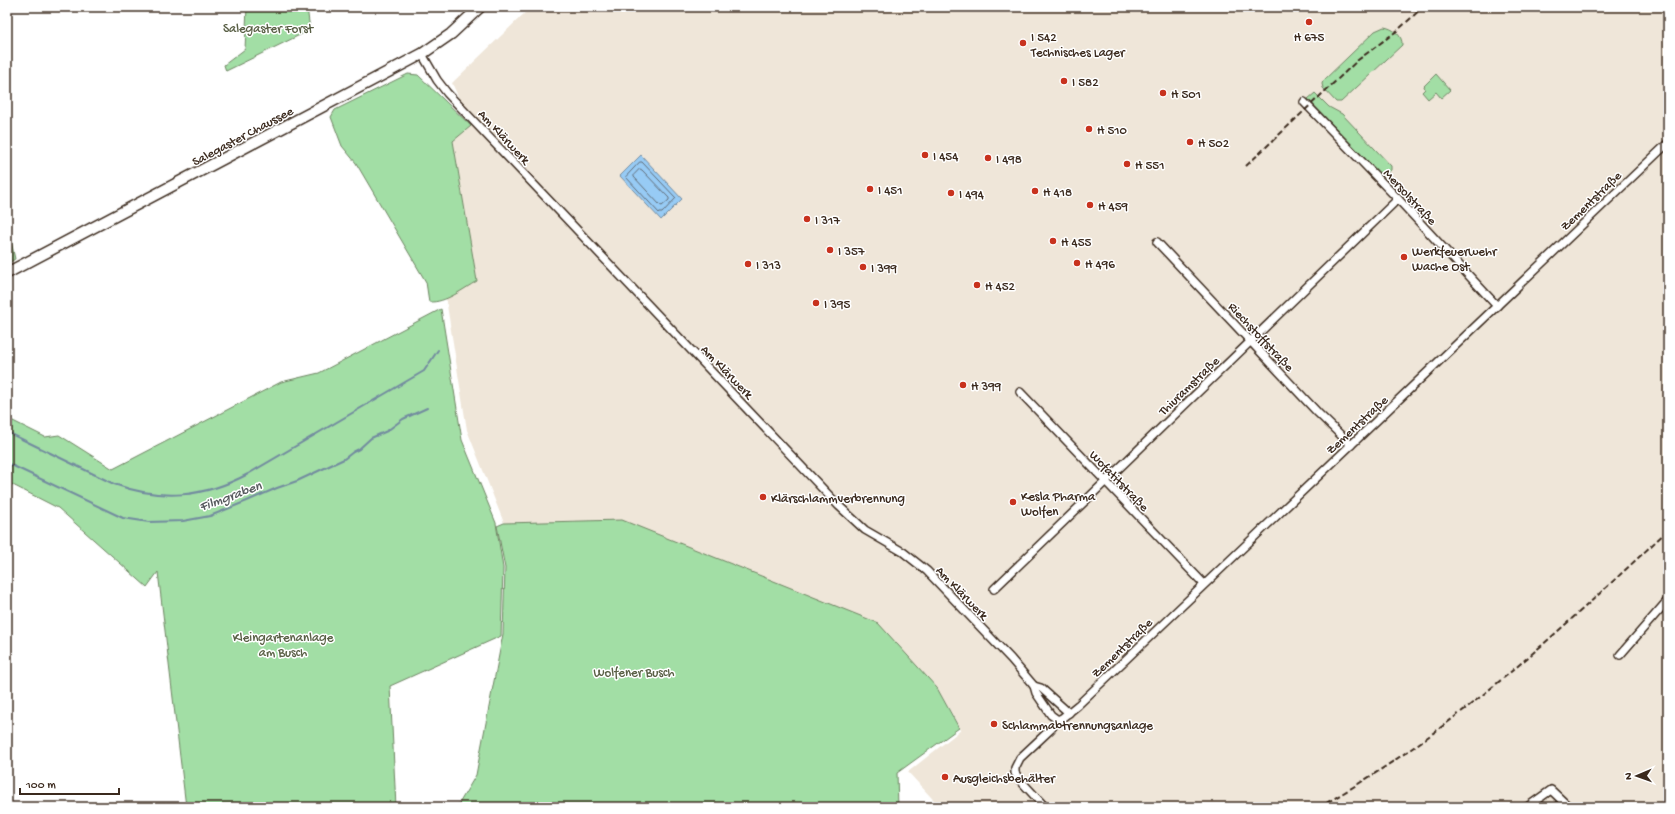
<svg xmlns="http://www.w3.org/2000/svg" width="1675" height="814" font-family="'Gochi Hand',sans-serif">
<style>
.built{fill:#efe6d9}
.green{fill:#a2dea5;stroke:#6e8462}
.water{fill:#97cbf5;stroke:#728b9f}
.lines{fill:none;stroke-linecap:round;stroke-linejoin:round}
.shore{stroke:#606a74;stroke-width:1}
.stream{stroke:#728b9f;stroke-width:2}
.minor-casing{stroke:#3b2a1e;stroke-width:10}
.secondary-casing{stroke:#3b2a1e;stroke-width:13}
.minor{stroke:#fff;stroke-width:7}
.secondary{stroke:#fff;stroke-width:10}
.rail{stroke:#3b2a1e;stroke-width:2;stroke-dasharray:6 3;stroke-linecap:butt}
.poi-dot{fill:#c8321e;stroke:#fff;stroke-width:1.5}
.labels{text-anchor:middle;stroke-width:3;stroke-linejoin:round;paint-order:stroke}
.park-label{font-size:13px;fill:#5a6046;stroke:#fff}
.poi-label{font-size:13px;fill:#3b2a1e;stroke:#fff;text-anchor:start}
.street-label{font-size:13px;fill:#3b2a1e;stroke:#fff}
.water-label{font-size:14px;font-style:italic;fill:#575a5e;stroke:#fff}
</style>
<rect width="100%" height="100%" fill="#fff"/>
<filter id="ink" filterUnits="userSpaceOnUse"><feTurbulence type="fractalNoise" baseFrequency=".025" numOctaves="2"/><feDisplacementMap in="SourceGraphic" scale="8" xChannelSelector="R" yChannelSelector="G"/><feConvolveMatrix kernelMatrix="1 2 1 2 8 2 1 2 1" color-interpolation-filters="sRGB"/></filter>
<g filter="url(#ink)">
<polygon class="built" points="531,7 1668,7 1668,807 940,807 908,772 961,730 937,688 932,682 622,520 504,523 467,430 446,299 477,280 453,141 471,125 452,83"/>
<g class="green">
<polygon points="247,7 307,7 310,30 226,71 224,65 245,49"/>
<path d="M1384 27C1392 28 1403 35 1402 45L1341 102H1336L1323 88 1322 84 1323 81 1375 31Z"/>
<path d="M408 74 418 75 471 126 453 141 477 281C463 289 446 303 429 302L426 282 356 163 342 146 331 117 335 110Z"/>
<polygon points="1436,74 1450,90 1441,98 1436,92 1428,99 1422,92 1425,89 1424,86"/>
<polygon points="1315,93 1329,107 1342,114 1391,166 1391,170 1384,175 1380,174 1308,99"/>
<polygon points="7,223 15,259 7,264"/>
<polygon points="441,309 462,440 496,523 503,568 501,636 390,686 396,807 186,807 158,572 147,587 58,508 7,482 7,418 45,437 59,435 113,469 281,382 319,373"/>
<polygon points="622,520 878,623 937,688 959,728 897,773 898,807 457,807 476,775 503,634 505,568 497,526 504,523"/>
</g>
<polygon class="water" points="641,155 682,199 661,220 620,176"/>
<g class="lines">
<g class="shore">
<polygon points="640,162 642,162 676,198 662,213 659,213 626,177"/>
<polygon points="640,169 642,170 669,198 669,200 662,206 660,205 634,177 634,175"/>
</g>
<g class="stream">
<path d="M7 432 114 484C161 501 203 498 248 474L424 371 438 350"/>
<polyline points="7,463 123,518 149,522 183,521 210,516 247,501 277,488 297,481 344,459 353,452 359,449 371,438 387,431 403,419 427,408"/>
</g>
<defs>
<g id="minor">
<polyline points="422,54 437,80 447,93 839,506 865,530 903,552 927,571 1011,659 1034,686 1036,693 1051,715 1058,720"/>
<polyline points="1304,102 1398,199 1497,306"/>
<polyline points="1157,242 1318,413 1351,445"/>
<polyline points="1020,392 1204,584"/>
<polyline points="994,589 1398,199"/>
<polyline points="1620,655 1668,600"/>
<polyline points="1034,686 1041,688 1069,713"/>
<polyline points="1058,720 1062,718 1078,705 1668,143"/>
<polyline points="1045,807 1020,780 1015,773 1015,768 1020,758 1051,729 1058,720"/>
<polyline points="1527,807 1551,790 1569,807"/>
</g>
<polyline id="secondary" points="7,273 422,54 451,34 480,7"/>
</defs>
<use href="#minor" class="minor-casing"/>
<use href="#secondary" class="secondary-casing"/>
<use href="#minor" class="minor"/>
<use href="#secondary" class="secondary"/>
<g class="rail">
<polyline points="1246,166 1358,60 1398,30 1423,7"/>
<path d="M1319 807C1450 734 1559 632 1668 530"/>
</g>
</g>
</g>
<g class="poi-dot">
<circle cx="1309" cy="22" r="4"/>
<circle cx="1023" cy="43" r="4"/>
<circle cx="1064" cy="81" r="4"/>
<circle cx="1163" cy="93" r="4"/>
<circle cx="1089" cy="129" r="4"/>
<circle cx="1190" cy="142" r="4"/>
<circle cx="925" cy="155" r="4"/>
<circle cx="988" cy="158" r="4"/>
<circle cx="1127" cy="164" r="4"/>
<circle cx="870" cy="189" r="4"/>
<circle cx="1035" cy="191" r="4"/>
<circle cx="951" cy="193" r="4"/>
<circle cx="1090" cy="205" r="4"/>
<circle cx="807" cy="219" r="4"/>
<circle cx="1053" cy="241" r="4"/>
<circle cx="830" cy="250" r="4"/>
<circle cx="1404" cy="257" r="4"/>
<circle cx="1077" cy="263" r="4"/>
<circle cx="748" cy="264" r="4"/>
<circle cx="863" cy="267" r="4"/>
<circle cx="977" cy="285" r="4"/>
<circle cx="816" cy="303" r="4"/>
<circle cx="963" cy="385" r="4"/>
<circle cx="763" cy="497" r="4"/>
<circle cx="1013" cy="502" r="4"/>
<circle cx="994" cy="724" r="4"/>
<circle cx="945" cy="777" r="4"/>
</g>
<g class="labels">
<g class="park-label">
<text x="268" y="32">Salegaster Forst</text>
<text x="283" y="641">Kleingartenanlage<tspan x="283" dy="15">am Busch</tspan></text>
<text x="634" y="676">Wolfener Busch</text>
</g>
<g class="poi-label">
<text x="1031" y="41">I 542<tspan x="1031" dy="15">Technisches Lager</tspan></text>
<text x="1309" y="41" text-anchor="middle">H 675</text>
<text x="1072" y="86">I 582</text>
<text x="1171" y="98">H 501</text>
<text x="1097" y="134">H 510</text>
<text x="1198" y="147">H 502</text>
<text x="933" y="160">I 454</text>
<text x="996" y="163">I 498</text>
<text x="1135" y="169">H 551</text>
<text x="878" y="194">I 451</text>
<text x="1043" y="196">H 418</text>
<text x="959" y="198">I 494</text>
<text x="1098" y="210">H 459</text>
<text x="815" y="224">I 317</text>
<text x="1061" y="246">H 455</text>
<text x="838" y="255">I 357</text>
<text x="1412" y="255">Werkfeuerwehr<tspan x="1412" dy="15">Wache Ost</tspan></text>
<text x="1085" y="268">H 496</text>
<text x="756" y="269">I 313</text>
<text x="871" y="272">I 399</text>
<text x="985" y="290">H 452</text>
<text x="824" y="308">I 395</text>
<text x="971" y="390">H 399</text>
<text x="1021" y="500">Kesla Pharma<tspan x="1021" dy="15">Wolfen</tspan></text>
<text x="771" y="502">Klärschlammverbrennung</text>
<text x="1002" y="729">Schlammabtrennungsanlage</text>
<text x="953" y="782">Ausgleichsbehälter</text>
</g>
<g class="street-label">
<text transform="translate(242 135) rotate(-28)" y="5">Salegaster Chaussee</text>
<text transform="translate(505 136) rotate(47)" y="5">Am Klärwerk</text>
<text transform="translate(1411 196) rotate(47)" y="5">Mersolstraße</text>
<text transform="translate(1590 200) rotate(-44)" y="5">Zementstraße</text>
<text transform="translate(1262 336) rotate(47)" y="5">Riechstoffstraße</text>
<text transform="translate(728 371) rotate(46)" y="5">Am Klärwerk</text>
<text transform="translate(1188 385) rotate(-44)" y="5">Thiuramstraße</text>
<text transform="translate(1356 424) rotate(-43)" y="5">Zementstraße</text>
<text transform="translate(1120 480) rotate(46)" y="5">Wofatitstraße</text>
<text transform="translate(963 592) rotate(46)" y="5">Am Klärwerk</text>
<text transform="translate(1121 647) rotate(-44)" y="5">Zementstraße</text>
</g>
<g class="water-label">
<text transform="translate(230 495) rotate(-20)" y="5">Filmgraben</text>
</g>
</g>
<rect width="1675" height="814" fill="none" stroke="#fff" stroke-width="24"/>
<rect x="12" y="12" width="1651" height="790" fill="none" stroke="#3b2a1e" stroke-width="1.5" filter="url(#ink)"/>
<g transform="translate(1637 776) rotate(268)" stroke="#ffffff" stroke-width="3" paint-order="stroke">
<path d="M0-3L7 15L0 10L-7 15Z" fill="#3b2a1e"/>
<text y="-6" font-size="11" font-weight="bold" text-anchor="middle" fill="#3b2a1e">N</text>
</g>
<path d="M20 788v6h99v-6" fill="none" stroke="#3b2a1e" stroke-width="2"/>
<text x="26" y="788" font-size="12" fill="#3b2a1e" stroke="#ffffff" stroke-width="3" paint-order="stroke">100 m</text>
</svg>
